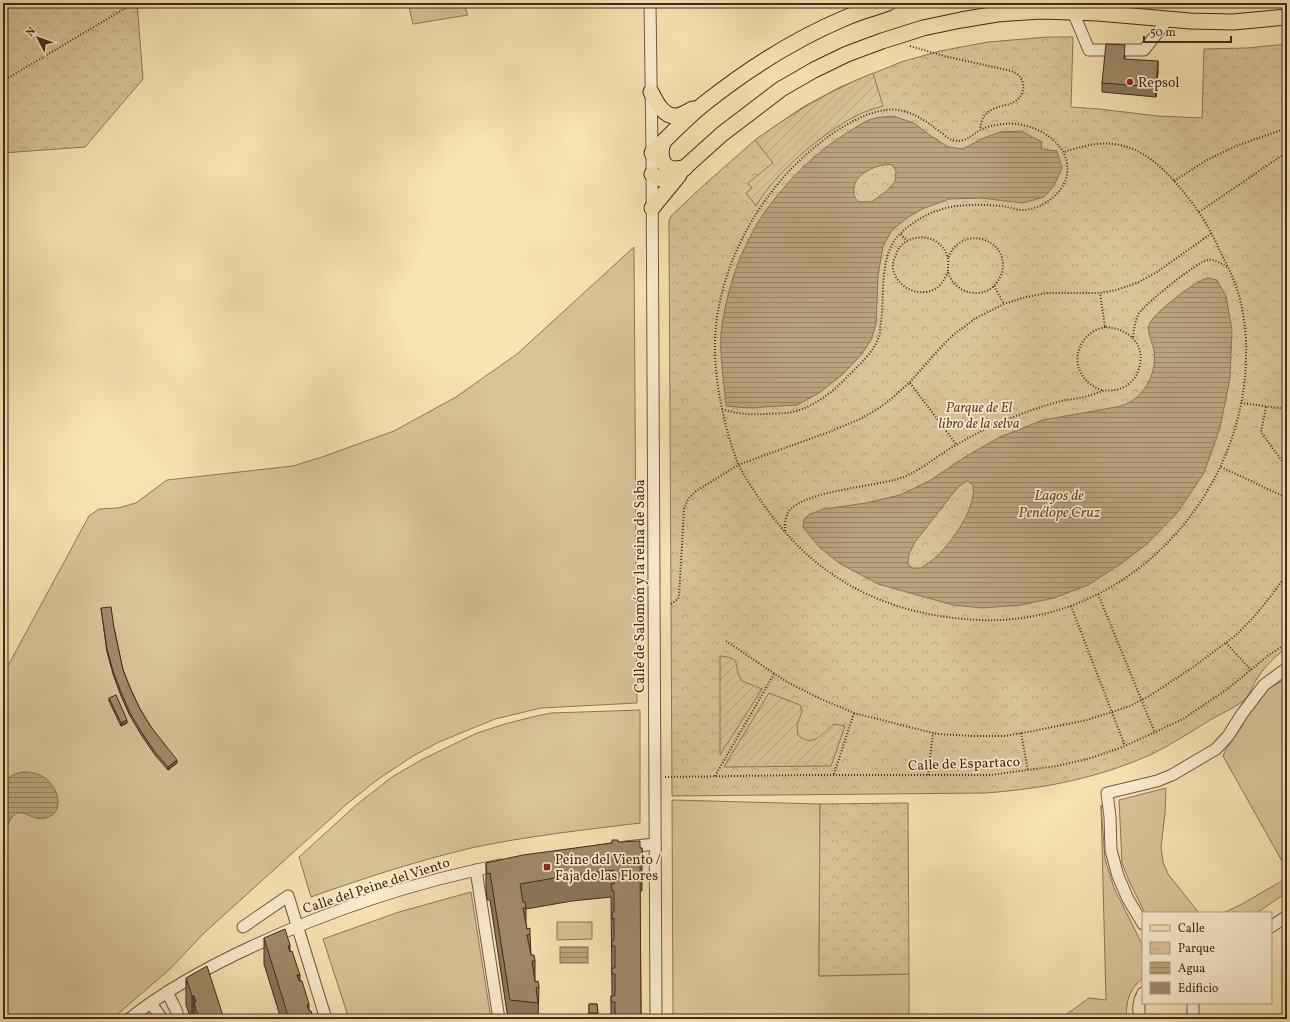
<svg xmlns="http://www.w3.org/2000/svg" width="1290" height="1022" font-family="Vollkorn,serif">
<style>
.grass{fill:#d9c399;stroke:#8e765a}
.park{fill:url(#park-crowns);stroke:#8e765a}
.garden{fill:url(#garden-furrows);stroke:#8e765a}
.water{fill:url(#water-rules);stroke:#8a7357;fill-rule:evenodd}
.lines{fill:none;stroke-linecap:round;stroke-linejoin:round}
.minor-casing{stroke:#705841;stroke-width:13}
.major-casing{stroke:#43291b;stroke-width:17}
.path{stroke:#43291b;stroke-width:2;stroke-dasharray:1 2;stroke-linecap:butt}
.minor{stroke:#faedce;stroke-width:11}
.major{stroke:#f8e3b3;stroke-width:15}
.wall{fill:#8a775b;stroke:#43291b;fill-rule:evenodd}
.shaded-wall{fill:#71614a;stroke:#43291b}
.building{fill:#a18a6a;stroke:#43291b;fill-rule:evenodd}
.poi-dot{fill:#8f2418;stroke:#faedce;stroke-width:1.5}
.labels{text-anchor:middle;stroke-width:3.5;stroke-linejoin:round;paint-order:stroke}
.poi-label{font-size:14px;fill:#43291b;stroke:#faedce;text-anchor:start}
.park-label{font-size:14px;font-style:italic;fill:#614834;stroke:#faedce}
.street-label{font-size:14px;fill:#43291b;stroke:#faedce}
.water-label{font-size:15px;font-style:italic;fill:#674e39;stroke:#faedce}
</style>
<defs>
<pattern id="park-crowns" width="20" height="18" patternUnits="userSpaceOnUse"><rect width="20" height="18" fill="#d9c399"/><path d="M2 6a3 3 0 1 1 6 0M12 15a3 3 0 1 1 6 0" fill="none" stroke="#bba883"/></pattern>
<pattern id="garden-furrows" width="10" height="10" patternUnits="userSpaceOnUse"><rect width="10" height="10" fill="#d9c399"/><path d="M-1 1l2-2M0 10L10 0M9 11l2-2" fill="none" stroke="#bba883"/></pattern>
<pattern id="water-rules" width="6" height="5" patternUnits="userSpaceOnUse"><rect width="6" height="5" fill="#baa47f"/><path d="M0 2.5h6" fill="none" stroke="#998667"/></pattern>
</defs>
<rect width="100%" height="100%" fill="#f8e3b3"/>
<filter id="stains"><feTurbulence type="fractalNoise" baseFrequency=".005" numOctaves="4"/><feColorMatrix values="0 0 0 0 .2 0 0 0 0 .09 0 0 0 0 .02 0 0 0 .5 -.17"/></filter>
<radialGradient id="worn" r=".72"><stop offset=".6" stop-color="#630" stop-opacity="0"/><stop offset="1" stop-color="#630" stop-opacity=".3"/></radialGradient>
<g class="grass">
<polygon points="408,3 463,3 468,15 413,24"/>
<polygon points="634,247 637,703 541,708 495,719 439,742 413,756 377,780 348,803 204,933 171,968 112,1019 3,1019 3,675 89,516 99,509 118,508 136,503 167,480 293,466 322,457 394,431 456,397 517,354"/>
<polygon points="1287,678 1287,870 1223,756 1226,749 1241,728 1252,708 1268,689"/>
<path d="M640 710V823C584 830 527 836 471 848 417 861 364 878 311 897L299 857 355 806 392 777 421 760 477 733 505 724 532 717 551 713Z"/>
<polygon points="1166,788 1165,813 1161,847 1163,862 1168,874 1199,913 1145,913 1129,881 1122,863 1119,800"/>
<polygon points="672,800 820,804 819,976 909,974 909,1019 673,1019"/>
<path d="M1101 805 1105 859 1114 888 1143 946V978C1134 985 1128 994 1127 1006 1126 1011 1127 1015 1124 1019H1060L1089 998 1106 1000Z"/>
<polygon points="1287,878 1287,892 1257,913 1223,913 1242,904"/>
<polygon points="471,892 491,1019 349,1019 323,939 399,912"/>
<polygon points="557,922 592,922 592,939 557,940"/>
</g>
<g class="park">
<polygon points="3,3 137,3 143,79 85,147 3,153"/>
<path d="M1048 37H1073L1071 107 1099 109 1158 116 1202 118 1204 49 1247 48 1287 44V647C1276 656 1266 665 1258 677 1253 684 1251 692 1246 698 1242 704 1217 716 1210 720 1191 732 1172 744 1152 754 1099 778 1043 789 985 793L672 796 669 221 671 216 705 184 755 140 803 107 840 87 901 62 940 51 988 42Z"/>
<polygon points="908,803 909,974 819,976 820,804"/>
</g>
<g class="garden">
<path d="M873 73 883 106C873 109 863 112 854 117 820 135 775 173 756 206L746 193 752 188 748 183 773 163 755 140C794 112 829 91 873 73Z"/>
<path d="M720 656C744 658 732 666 742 681L762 689 720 755Z"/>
<path d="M769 693 800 705 802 711 797 725 798 735C813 748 822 734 834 724L845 726 831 766 724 767Z"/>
</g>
<g class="water">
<path d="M893 116 914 123 931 136 948 147 963 149 981 139 1000 132 1021 131 1042 142 1041 149 1057 151 1062 168 1054 186 1044 197 1023 203 980 198 949 199 922 209 907 218 892 230 883 246 878 276 876 325 871 340 862 354 842 375 819 393 797 405 748 408 726 406C724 380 718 349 722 324 727 297 734 268 747 243 767 199 812 153 853 129 858 126 864 122 869 120 876 117 885 117 893 116ZM886 164 892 165 896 171 895 181 888 190 871 202H859L855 198C854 195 853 191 854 188 856 173 874 167 886 164Z"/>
<path d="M1208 278 1217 280 1226 296 1232 330 1230 378 1220 428 1204 473 1178 512 1147 544 1119 565 1088 585 1054 598 1021 605 982 608 953 605 878 584 839 563 819 547 803 527 804 519 810 514 824 509 866 503 900 495 929 481 968 455 1000 437 1043 420 1116 407C1120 406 1124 405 1128 403 1146 394 1157 371 1154 351 1153 343 1147 334 1149 325 1152 314 1189 287 1200 281 1202 280 1205 279 1208 278ZM967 481 973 485C977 507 953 540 938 555 933 560 927 564 921 568H912L908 564 909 554 915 542 958 487Z"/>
<path d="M22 772C30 772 38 773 45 778 58 787 66 812 46 818 34 823 21 805 12 817 5 825 5 848 3 859V781L15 774Z"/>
<rect x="560" y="947" width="28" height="16"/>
</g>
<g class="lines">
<defs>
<g id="minor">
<polyline points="650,3 652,153 656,1019"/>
<polyline points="1073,12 1089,50 1144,50 1168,19"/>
<polyline points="626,847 655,844"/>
<polyline points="476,870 499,1019"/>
<polyline points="1143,924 1128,899 1118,876 1111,850 1110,817 1107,793 1157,781 1172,775 1216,749 1228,736 1242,714 1264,685 1287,668"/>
<polyline points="243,927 288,896 326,1019"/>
<polyline points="1271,927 1287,916"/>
<polyline points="167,992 176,1010 179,1019"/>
<polyline points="151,1003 162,1019"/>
<path d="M129 1019C166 990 208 967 251 947 330 910 415 882 500 865"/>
<path d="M1140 1019C1138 1009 1138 1002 1143 993"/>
<polyline points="1191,1019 1193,1015 1193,1003"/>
</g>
<g id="major">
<path d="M651 92C656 102 663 116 675 116 682 116 688 111 693 109"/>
<path d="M664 141C659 151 660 169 675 169 678 169 682 168 685 168"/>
<path d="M652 153C669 136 686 118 705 103 748 69 795 39 845 18 859 12 874 8 888 3"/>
<path d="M652 174C659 179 664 181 672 179L722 134 781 89 814 70 847 54 882 41 923 28 961 20 997 14 1040 11 1098 13 1190 21 1233 22 1287 17"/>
<polyline points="652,208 679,175"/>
</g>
</defs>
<use href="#minor" class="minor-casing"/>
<use href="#major" class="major-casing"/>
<g class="path">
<polyline points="3,6 83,3"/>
<path d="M910 46 944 56 1011 71C1017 73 1022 77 1023 84 1024 87 1023 90 1022 93 1016 108 998 103 987 113 982 117 981 123 980 129"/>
<polyline points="3,81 134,3"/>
<polyline points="1174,181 1207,160 1236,146 1287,128"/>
<polyline points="1199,212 1287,152"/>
<polyline points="901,234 907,241"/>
<path d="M948 272C945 277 943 283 938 287 922 299 897 289 893 269 892 265 894 259 896 255 898 247 905 241 912 239 921 236 931 237 938 243 942 246 945 250 947 255 949 260 948 265 948 270 949 281 959 290 969 292 976 294 984 293 990 289 995 286 1000 279 1002 272 1010 238 960 223 948 259"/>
<polyline points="994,286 1004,304"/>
<path d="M1133 337C1134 329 1135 321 1139 313 1146 303 1198 261 1208 260 1215 259 1222 264 1228 268"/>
<polyline points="910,383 956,444"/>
<path d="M1102 390C1076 382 1068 351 1091 333 1095 330 1100 328 1105 327"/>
<polyline points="1241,403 1287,409"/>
<polyline points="1266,407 1261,432 1287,468"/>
<path d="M722 409C737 414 750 415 766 414 768 414 785 413 787 413 813 409 834 391 851 373 861 363 873 352 878 339 880 336 880 332 880 328 886 298 877 257 900 234 915 219 937 208 958 206 973 204 988 205 1002 206 1009 207 1016 210 1024 210 1041 209 1060 196 1066 179 1076 144 1033 120 1003 124 996 125 988 126 982 129 972 134 966 144 952 140 949 139 938 130 935 128 921 117 903 107 885 110 852 115 816 144 793 167 749 212 716 279 715 343 714 379 724 427 737 461 741 471 747 480 753 489 775 523 801 554 835 576 878 605 929 618 980 620 1125 626 1244 498 1246 357 1247 333 1243 303 1234 281 1230 271 1225 261 1220 251 1213 235 1204 219 1193 204 1168 172 1141 139 1096 144 1086 145 1074 149 1064 152"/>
<polyline points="1221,467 1287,498"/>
<path d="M785 531C785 524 785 517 789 511 806 490 876 487 904 477 923 469 939 454 958 444 990 425 1025 411 1061 401 1070 399 1079 399 1087 396 1092 395 1097 393 1102 391 1106 390 1110 391 1114 390 1125 389 1135 381 1138 371 1148 346 1129 328 1105 327L1100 293"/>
<polyline points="1098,594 1155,733"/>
<polyline points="671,604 678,599 679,596 684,509 688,499 696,491 738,465 829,432 860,419 876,410 890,400 910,382 941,347 953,335 976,318 1004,304 1026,297 1048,293 1100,293 1116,290 1137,283 1157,272 1212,233"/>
<polyline points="1071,606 1125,746"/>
<polyline points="726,641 787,682 821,699 854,713 913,728 937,734 973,736 1005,736 1033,731 1087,720 1130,706 1149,696 1192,668 1236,635 1253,618 1271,596 1287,574"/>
<polyline points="1226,643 1251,670"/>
<polyline points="1021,733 1028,771"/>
<polyline points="834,774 854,713"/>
<polyline points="928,775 933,733"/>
<polyline points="715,776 774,674"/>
<polyline points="665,777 806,775 991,775 1057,766 1091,758 1125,746 1183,719 1226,690 1269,655 1287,643"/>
</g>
<use href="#minor" class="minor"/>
<use href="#major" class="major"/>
</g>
<g class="wall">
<polygon points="1125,55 1125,59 1158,71 1156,97 1102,92 1102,83"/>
<polygon points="101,608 114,628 123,670 131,690 140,709 151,727 177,763 168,770 155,755 142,736 130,716 121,696 113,674 107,652"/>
<polygon points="109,698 127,723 121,726 109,701"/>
<path d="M618 842 640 848H642V891H640L641 1019H611V996H612L611 897 572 901 526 909V925L527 929 530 934 531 955 535 961V982L539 987 538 1019H508L490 900H487L486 889V863ZM613 856H615V860H614Z"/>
<polygon points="264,938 290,952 309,1011 314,1019 281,1019 264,964"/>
<polygon points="186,978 224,1019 191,1019 186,1005"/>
<polygon points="589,1004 597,1004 598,1016 589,1016"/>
</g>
<g class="shaded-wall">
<polygon points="1158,61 1158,71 1156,97 1156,87"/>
<polygon points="127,720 127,723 121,726 121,723"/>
<polygon points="177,760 177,763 168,770 168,767"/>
<polygon points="290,945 290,971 288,946"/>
<polygon points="297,975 300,975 300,1001"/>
<rect x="192" y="996" width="2" height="23"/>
<polygon points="309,1004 309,1019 307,1005"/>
</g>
<g class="building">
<polygon points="1106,44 1125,45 1124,59 1158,61 1156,87 1102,83"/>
<polygon points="111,607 114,628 123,670 131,690 140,709 151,727 177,760 168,767 155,752 142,733 130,713 121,692 113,671 107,649 101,608"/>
<polygon points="116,695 127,720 121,723 109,698"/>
<path d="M612 840H618V842L640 841V848H642V865H640L641 1015H640V1019H615V1002H611V996H615V974H612V968H615V946H612V940H614V918L612 919V912H614V891H612L611 884H614V870L572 875 520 884 523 902H525L526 907V908H523L527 929 530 928V934L527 935 531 955H534L535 961H532L535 982 538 981 539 987 536 988 538 1003 510 1000 490 873 487 874 486 863 523 855 612 843ZM613 856H615V860H614Z"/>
<polygon points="285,929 290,945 288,946 290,952 292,951 300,975 297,975 299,981 302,981 309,1004 307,1005 309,1011 311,1011 314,1019 289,1019 264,938"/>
<polygon points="207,966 224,1019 199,1019 194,1003 196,1002 194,996 192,996 186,978"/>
<polygon points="589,1004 597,1004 598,1013 589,1013"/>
</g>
<g class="poi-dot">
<circle cx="1130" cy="82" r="4"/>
<rect x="543" y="863" width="8" height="8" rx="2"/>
</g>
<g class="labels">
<g class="poi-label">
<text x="1138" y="87">Repsol</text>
<text x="555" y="864">Peine del Viento /<tspan x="555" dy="16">Faja de las Flores</tspan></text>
</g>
<g class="park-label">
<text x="979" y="412">Parque de El<tspan x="979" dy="16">libro de la selva</tspan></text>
</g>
<g class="street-label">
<text transform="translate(639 586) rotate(-90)" y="5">Calle de Salomón y la reina de Saba</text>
<text transform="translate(964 763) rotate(-2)" y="5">Calle de Espartaco</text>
<text transform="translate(376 885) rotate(-18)" y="5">Calle del Peine del Viento</text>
</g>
<g class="water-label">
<text x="1059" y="500">Lagos de<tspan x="1059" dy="17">Penélope Cruz</tspan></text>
</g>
</g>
<rect width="1290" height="1022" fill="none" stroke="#f8e3b3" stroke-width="16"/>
<rect x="4" y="4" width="1282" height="1014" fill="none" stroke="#43291b" stroke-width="2"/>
<rect x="8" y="8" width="1274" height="1006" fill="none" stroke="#43291b"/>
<rect x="1142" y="912" width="130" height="92" fill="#faedce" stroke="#b19f86"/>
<rect x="1150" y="925" width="20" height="6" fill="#f8e3b3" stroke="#b19f86"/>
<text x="1178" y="932" font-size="12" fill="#43291b">Calle</text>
<rect x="1150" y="942" width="20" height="12" fill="url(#park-crowns)" stroke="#b19f86"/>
<text x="1178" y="952" font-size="12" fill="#43291b">Parque</text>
<rect x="1150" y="962" width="20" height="12" fill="url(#water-rules)" stroke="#b19f86"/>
<text x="1178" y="972" font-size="12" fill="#43291b">Agua</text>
<rect x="1150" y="982" width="20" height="12" fill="#a18a6a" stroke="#b19f86"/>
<text x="1178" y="992" font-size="12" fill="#43291b">Edificio</text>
<g transform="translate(38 38) rotate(311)" stroke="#faedce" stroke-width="3" paint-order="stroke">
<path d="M0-3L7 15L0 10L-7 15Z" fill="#43291b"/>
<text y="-6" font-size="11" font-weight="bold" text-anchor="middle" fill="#43291b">N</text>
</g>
<path d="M1144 36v6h87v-6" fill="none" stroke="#43291b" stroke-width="2"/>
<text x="1150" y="36" font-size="12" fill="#43291b" stroke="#faedce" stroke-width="3" paint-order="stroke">50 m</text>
<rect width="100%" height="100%" filter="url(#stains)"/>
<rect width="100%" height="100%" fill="url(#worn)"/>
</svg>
